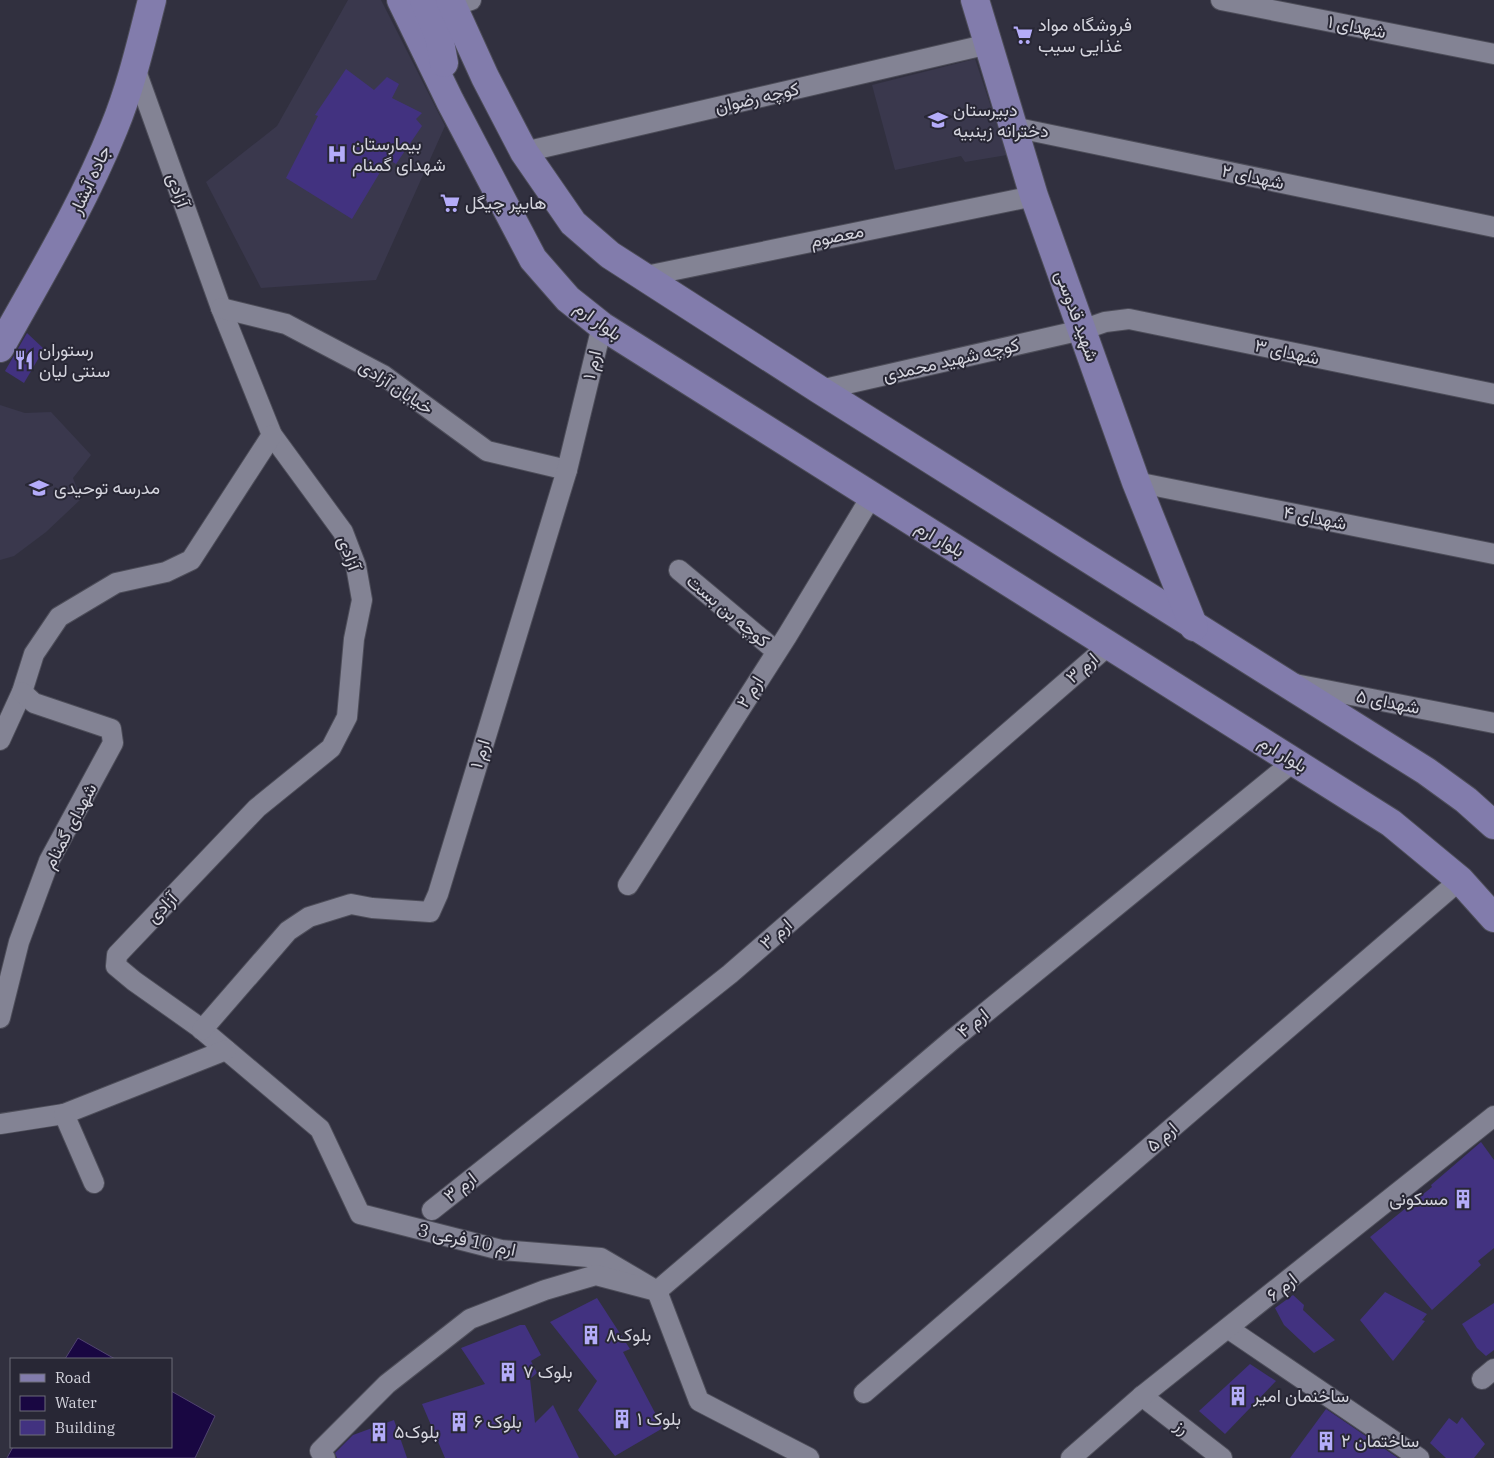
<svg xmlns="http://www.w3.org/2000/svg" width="1494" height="1458" font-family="'IBM Plex Serif',Vazirmatn,serif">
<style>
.built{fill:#3a384d}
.water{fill:#190742;stroke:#514470}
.building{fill:#423280}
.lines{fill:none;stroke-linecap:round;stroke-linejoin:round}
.street-casing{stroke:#4d4d59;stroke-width:22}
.secondary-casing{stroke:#4d4d59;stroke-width:30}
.street{stroke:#838394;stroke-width:20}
.secondary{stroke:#827cac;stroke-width:28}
.labels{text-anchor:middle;stroke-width:4;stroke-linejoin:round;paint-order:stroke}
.poi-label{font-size:18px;fill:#d4d4dd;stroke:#282735;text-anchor:start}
.street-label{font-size:18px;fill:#d4d4dd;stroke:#282735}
</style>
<rect width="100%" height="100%" fill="#31303f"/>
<g class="built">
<polygon points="348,0 381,0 445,126 376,280 261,288 206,182 277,126"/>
<polygon points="975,59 1007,155 965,162 961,156 895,170 872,85"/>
<polygon points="0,405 25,413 51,412 91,455 73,478 81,499 46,532 14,556 0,560"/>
</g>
<g class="water">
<polygon points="78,1338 115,1359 65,1359"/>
<polygon points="171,1391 215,1416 195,1458 7,1458 13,1447 171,1447"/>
</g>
<g class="building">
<polygon points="346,69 374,90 387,77 399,84 392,98 422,113 416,119 422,126 396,164 388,159 352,219 286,178 318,116 315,115"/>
<polygon points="27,333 44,349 24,383 5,371"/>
<polygon points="1481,1142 1494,1160 1494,1248 1478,1261 1481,1265 1432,1310 1370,1237 1432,1187 1431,1185"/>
<polygon points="1385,1292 1427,1314 1422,1320 1425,1321 1393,1361 1360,1320"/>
<polygon points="1293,1295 1304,1305 1303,1310 1335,1340 1314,1353 1284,1325 1275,1308"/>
<polygon points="597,1298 630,1349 623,1352 663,1428 615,1456 578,1410 597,1381 550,1322"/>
<polygon points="1494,1303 1494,1350 1486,1356 1477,1348 1462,1324"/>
<polygon points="520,1325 525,1325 541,1355 531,1361 537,1373 530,1379 535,1423 553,1405 579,1458 445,1458 422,1404 485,1384 461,1348"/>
<polygon points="1250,1364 1276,1381 1225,1434 1199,1411"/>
<polygon points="1326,1409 1398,1458 1290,1458"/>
<polygon points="1462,1417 1485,1444 1474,1458 1446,1458 1430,1443 1449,1418 1457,1424"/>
<polygon points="394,1420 407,1458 337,1458 335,1453 353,1435"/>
</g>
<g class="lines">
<defs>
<g id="street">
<polyline points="1221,0 1494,54"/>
<polyline points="468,1 471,0"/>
<polyline points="135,68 221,308 272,435 343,532 356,566 362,600 354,639 347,717 331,748 257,808 117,955 116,966 134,981 199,1027 320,1129 360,1214 501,1250 601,1258 657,1291 699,1401 809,1458"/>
<polyline points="1013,127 1494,227"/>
<polyline points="524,152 989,44"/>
<polyline points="641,277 1034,196"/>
<polyline points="221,308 286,324 383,375 487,451 567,470"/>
<polyline points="820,390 1082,330 1105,322 1129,319 1494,394"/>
<polyline points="1136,482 1494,554"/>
<polyline points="679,570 776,651"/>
<polyline points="1295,684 1494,723"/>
<polyline points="0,740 22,692 34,654 59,617 116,583 166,572 191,560 272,435"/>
<polyline points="628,885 787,636 871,497"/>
<polyline points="0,1018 19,942 49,861 113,743 111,729 34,703 22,692"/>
<polyline points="202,1030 288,931 309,917 351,904 372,908 430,912 438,894 567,470 602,326"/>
<polyline points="0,1124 64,1114"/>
<polyline points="94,1183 64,1114 226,1050"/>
<polyline points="432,1210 730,974 1109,645"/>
<polyline points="1229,1329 1419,1458"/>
<polyline points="1482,1379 1494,1369"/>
<polyline points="864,1393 1460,880"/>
<polyline points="1142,1396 1222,1458"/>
<polyline points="325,1458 320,1451 387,1384 470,1319 545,1290 596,1275 657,1291 952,1040 1294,761"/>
<polyline points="1071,1458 1142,1396 1494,1116"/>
</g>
<g id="secondary">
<polyline points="401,0 450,101 533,259 568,299 602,326 1391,823 1460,880 1494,918"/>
<polyline points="424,0 439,36 444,63"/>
<polyline points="450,0 485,77 524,152 573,223 610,255 820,390 1426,771 1466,800 1494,825"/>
<polyline points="975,0 1034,196 1136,482 1194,627"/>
<path d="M0 348C40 276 83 205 114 128 131 87 141 43 152 0"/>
</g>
</defs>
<use href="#street" class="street-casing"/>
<use href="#secondary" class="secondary-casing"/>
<use href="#street" class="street"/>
<use href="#secondary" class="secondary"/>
</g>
<defs>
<symbol id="supermarket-bare" viewBox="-9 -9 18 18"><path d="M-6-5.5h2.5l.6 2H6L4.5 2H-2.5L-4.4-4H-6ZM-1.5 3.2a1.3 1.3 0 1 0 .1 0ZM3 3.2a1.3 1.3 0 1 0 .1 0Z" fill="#b4acf9" stroke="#282735" stroke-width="2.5" paint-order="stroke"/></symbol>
<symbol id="school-bare" viewBox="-9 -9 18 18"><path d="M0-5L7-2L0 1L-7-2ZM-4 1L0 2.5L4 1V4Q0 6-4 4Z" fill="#b4acf9" stroke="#282735" stroke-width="2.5" paint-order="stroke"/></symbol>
<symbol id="hospital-bare" viewBox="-9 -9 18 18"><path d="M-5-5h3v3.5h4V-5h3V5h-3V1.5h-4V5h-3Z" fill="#b4acf9" stroke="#282735" stroke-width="2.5" paint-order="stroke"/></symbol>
<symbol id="restaurant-bare" viewBox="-9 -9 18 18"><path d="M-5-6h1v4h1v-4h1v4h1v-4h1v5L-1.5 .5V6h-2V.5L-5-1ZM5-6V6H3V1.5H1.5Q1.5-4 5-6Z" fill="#b4acf9" stroke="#282735" stroke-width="2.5" paint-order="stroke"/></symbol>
<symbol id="building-bare" viewBox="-9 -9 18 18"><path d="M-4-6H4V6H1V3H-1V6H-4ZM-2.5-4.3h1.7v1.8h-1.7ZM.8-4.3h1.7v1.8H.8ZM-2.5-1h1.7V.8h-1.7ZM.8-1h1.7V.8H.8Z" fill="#b4acf9" stroke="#282735" stroke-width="2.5" paint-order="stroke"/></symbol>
</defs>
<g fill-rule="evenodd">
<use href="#supermarket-bare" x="1009" y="21" width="28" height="28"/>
<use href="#school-bare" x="924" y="106" width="28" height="28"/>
<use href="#hospital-bare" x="323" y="140" width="28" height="28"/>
<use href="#supermarket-bare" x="436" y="189" width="28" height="28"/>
<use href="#restaurant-bare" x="10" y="346" width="28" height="28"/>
<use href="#school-bare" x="25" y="474" width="28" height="28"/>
<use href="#building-bare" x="1449" y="1185" width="28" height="28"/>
<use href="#building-bare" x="577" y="1321" width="28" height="28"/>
<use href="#building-bare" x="494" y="1358" width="28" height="28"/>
<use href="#building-bare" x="1224" y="1382" width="28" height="28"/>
<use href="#building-bare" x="608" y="1405" width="28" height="28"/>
<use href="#building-bare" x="445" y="1408" width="28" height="28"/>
<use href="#building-bare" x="365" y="1418" width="28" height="28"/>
<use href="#building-bare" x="1312" y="1427" width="28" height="28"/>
</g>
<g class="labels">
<g class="poi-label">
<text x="1038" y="31">فروشگاه مواد<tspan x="1038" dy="21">غذایی سیب</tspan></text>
<text x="953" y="116">دبیرستان<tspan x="953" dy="21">دخترانه زینبیه</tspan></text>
<text x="352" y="150">بیمارستان<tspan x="352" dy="21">شهدای گمنام</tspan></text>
<text x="465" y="209">هایپر چیگل</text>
<text x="39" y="356">رستوران<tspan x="39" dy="21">سنتی لیان</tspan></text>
<text x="54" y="494">مدرسه توحیدی</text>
<text x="1448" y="1205" text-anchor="end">مسکونی</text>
<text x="606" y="1341">بلوک۸</text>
<text x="523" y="1378">بلوک ۷</text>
<text x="1253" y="1402">ساخنمان امیر</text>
<text x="637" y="1425">بلوک ۱</text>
<text x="474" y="1428">بلوک ۶</text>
<text x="394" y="1438">بلوک۵</text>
<text x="1341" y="1447">ساختمان ۲</text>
</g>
<g class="street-label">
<text transform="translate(1357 27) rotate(11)" y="6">شهدای ۱</text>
<text transform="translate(757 98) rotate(-13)" y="6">کوچه رضوان</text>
<text transform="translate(1253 177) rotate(12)" y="6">شهدای ۲</text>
<text transform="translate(90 180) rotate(-65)" y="6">جاده آبشار</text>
<text transform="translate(178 190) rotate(70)" y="6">آزادی</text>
<text transform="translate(837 236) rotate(-12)" y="6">معصوم</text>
<text transform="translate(1077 316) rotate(70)" y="6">شهید قدوسی</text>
<text transform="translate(598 321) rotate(36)" y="6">بلوار ارم</text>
<text transform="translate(1287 352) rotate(12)" y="6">شهدای ۳</text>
<text transform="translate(951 360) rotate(-13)" y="6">کوچه شهید محمدی</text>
<text transform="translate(592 365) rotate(-77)" y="6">ارم ۱</text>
<text transform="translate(396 387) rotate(33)" y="6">خیابان آزادی</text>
<text transform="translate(1315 518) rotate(11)" y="6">شهدای ۴</text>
<text transform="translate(940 539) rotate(31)" y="6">بلوار ارم</text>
<text transform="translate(349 553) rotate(70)" y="6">آزادی</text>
<text transform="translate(728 611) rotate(40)" y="6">کوچه بن بست</text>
<text transform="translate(1082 668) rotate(-41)" y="6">ارم ۳</text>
<text transform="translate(750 692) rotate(-58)" y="6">ارم ۲</text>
<text transform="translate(1388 702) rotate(11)" y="6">شهدای ۵</text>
<text transform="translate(480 754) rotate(-73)" y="6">ارم ۱</text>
<text transform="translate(1283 754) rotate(32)" y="6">بلوار ارم</text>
<text transform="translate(70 826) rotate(-62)" y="6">شهدای گمنام</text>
<text transform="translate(162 908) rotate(-46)" y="6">آزادی</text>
<text transform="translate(776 934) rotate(-41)" y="6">ارم ۳</text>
<text transform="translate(973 1023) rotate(-39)" y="6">ارم ۴</text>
<text transform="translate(1162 1137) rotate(-41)" y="6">ارم ۵</text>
<text transform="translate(460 1187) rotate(-38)" y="6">ارم ۳</text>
<text transform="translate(467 1240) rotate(12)" y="6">ارم 10 فرعی 3</text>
<text transform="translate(1282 1287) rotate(-39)" y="6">ارم ۶</text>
<text transform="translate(1182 1427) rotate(38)" y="6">رز</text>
</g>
</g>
<rect x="10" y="1358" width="162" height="90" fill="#282735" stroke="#6d6c78"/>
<rect x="20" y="1374" width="25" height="8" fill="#827cac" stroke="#6d6c78"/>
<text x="55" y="1383" font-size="15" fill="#d4d4dd">Road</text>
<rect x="20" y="1396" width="25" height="15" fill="#190742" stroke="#6d6c78"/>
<text x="55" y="1408" font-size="15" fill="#d4d4dd">Water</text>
<rect x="20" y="1420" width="25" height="15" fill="#423280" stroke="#6d6c78"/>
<text x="55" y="1433" font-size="15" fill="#d4d4dd">Building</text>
</svg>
